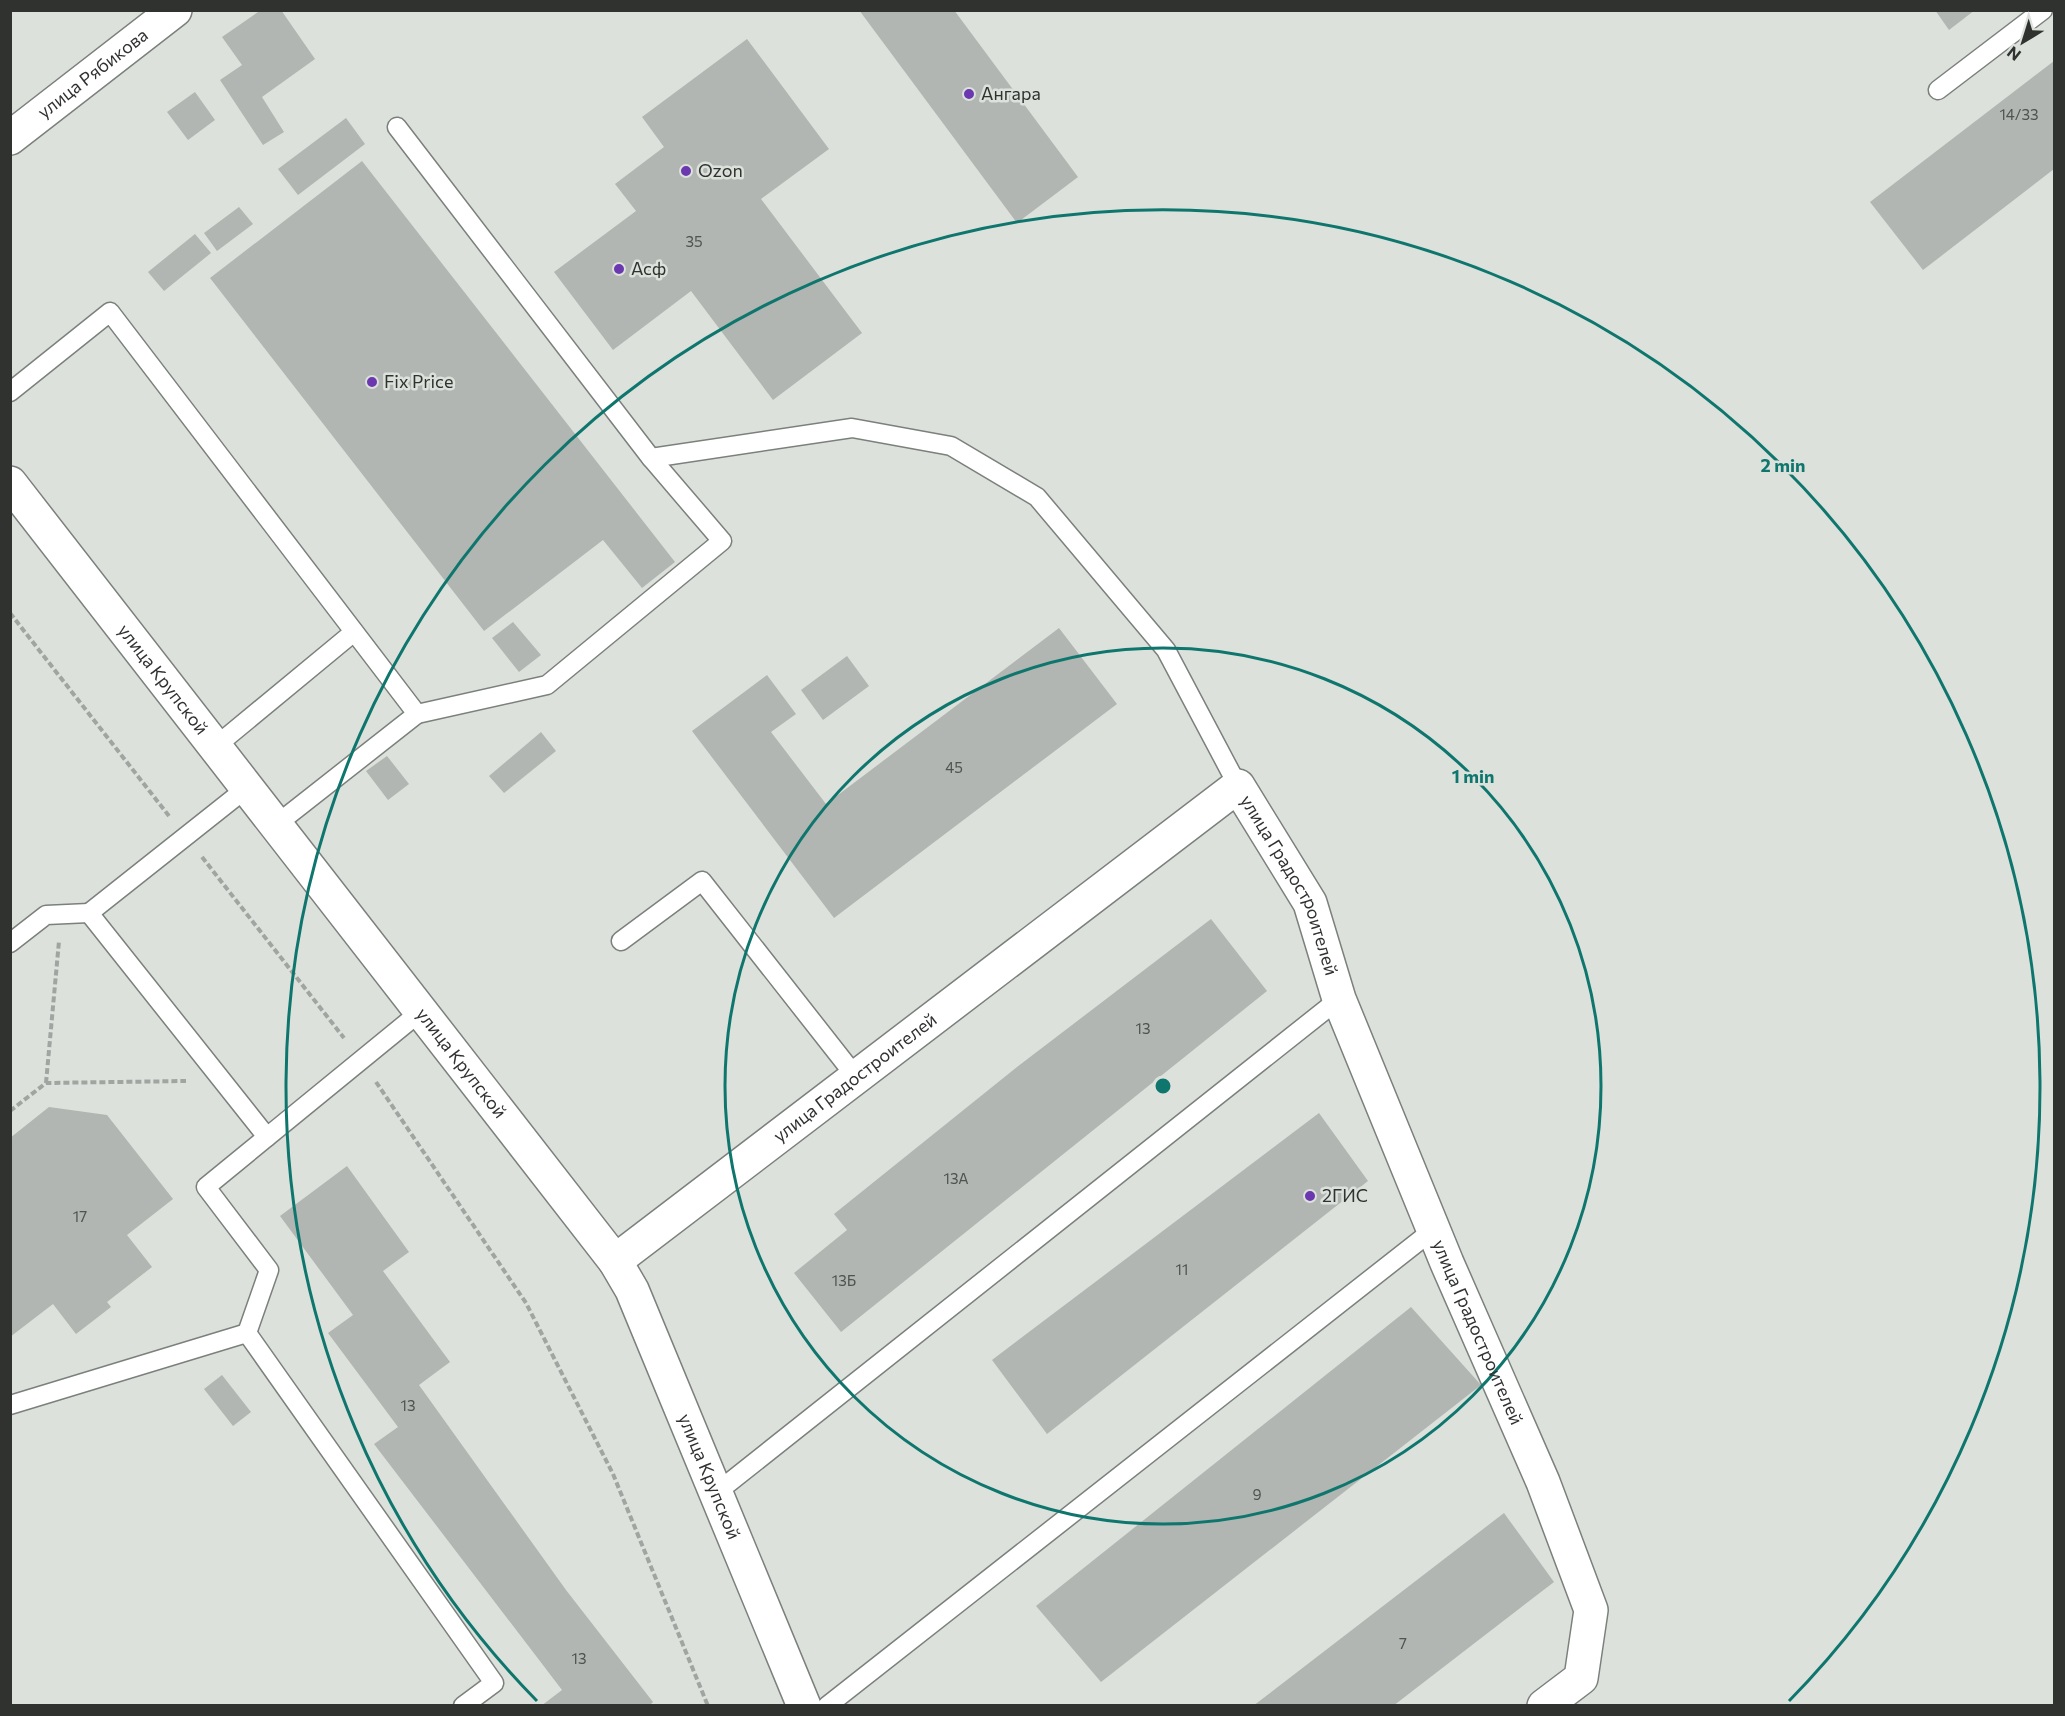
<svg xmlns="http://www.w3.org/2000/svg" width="2065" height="1716" font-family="Commissioner,sans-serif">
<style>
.building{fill:#b1b6b2}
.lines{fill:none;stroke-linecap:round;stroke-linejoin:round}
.service-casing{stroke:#7b807c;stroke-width:21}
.minor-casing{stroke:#7b807c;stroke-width:36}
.tertiary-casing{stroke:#7b807c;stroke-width:36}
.secondary-casing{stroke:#7b807c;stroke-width:36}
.path{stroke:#a1a5a1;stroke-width:4;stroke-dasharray:6 3;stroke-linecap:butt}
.service{stroke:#fff;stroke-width:18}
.minor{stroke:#fff;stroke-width:33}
.tertiary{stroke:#fff;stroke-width:33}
.secondary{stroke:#fff;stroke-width:33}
.ring{fill:none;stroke:#0f766e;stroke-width:3}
.poi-dot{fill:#6b38b0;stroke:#dce1dc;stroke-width:2}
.labels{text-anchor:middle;stroke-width:5;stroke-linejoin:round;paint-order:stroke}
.number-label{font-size:15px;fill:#505350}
.street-label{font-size:18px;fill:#303230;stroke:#dce1dc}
.poi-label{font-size:18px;fill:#303230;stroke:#dce1dc;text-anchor:start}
.centre{fill:#0f766e;stroke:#dce1dc;stroke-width:3}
.ring-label{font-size:18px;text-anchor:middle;font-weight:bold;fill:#0f766e;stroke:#dce1dc;stroke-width:5;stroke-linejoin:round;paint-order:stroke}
</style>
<rect width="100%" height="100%" fill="#dce1dc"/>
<g class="building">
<polygon points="261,10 281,10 315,59 262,97 284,132 263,145 220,80 242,65 222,37"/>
<polygon points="859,10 954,10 1078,177 1017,223"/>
<polygon points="1935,10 1975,10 1949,30"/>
<polygon points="747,39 829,149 761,199 862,333 773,400 691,291 613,350 554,272 636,211 615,184 664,147 642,117"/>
<polygon points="2054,61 2054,169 1923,270 1870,202"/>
<polygon points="195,92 215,120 188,140 167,112"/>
<polygon points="346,118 365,144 298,195 278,169"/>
<polygon points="362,161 675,562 642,588 603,540 484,631 210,278"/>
<polygon points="239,207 253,224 217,251 204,233"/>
<polygon points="195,234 211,253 164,291 148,272"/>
<polygon points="513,622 541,655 519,672 492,638"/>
<polygon points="1059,628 1117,704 834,918 692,731 767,675 796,714 771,732 826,804"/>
<polygon points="847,656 869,686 823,720 801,690"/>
<polygon points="541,732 556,751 504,793 489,776"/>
<polygon points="387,756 409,784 388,800 366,771"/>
<polygon points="1211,919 1267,991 841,1332 794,1273 847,1230 834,1214 1017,1067"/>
<polygon points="49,1107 107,1115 173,1199 127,1235 152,1267 107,1302 111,1307 76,1334 53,1304 10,1337 10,1138"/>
<polygon points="1319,1113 1368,1181 1047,1434 992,1360"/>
<polygon points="347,1166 409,1252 383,1271 450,1362 419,1385 566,1590 653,1702 649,1706 541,1706 562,1690 374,1444 398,1427 328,1333 353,1315 280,1216"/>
<polygon points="1411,1307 1481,1385 1101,1682 1036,1606"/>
<polygon points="222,1375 251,1412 233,1426 204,1389"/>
<polygon points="1504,1513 1554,1582 1393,1706 1253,1706"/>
</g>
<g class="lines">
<defs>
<g id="service">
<polyline points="1938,90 2043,10"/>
<polyline points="397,127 651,458 852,428 951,446 1037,497 1166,650 1238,786"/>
<polyline points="10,392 110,312 417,714 277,824"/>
<polyline points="417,714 547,685 722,541 651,458"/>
<polyline points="216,746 354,632"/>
<polyline points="248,787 89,913 267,1137"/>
<polyline points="621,941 702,881 856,1077"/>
<polyline points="10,943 46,915 89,913"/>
<polyline points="247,1333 494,1683 463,1706"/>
<polyline points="247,1333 269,1270 206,1187 420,1012"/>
<polyline points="10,1405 247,1333"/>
<polyline points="716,1493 1339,999"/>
<polyline points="827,1706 1433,1230"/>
</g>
<g id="minor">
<path id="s1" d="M615 1261 1238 786 1310 903 1339 999 1447 1263 1543 1482 1591 1610 1581 1678 1544 1706"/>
</g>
<g id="tertiary">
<path id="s2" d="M10 138 175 10"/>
</g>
<g id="secondary">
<path id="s3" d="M10 483 615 1261 632 1290 804 1706"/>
</g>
</defs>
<use href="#service" class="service-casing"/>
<use href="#minor" class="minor-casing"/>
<use href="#tertiary" class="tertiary-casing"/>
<use href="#secondary" class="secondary-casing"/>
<g class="path">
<polyline points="10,613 169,816"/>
<polyline points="202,857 344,1038"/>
<polyline points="376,1082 526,1303 613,1474 708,1706"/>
<polyline points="46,1083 59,941"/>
<polyline points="10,1111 46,1083 186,1081"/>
</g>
<use href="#service" class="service"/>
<use href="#minor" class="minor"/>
<use href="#tertiary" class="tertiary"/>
<use href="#secondary" class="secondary"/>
</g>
<g class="ring">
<circle cx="1163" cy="1086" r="438"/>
<path d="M537 1701A877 877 0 1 1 1789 1701"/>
</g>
<g class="poi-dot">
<circle cx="969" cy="94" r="6"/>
<circle cx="686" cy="171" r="6"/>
<circle cx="619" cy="269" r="6"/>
<circle cx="372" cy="382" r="6"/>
<circle cx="1310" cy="1196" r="6"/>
</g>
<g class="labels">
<g class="number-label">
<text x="2019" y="120">14/33</text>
<text x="694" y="247">35</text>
<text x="954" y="773">45</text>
<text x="1143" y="1034">13</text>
<text x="956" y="1184">13А</text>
<text x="80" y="1222">17</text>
<text x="1182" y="1275">11</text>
<text x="844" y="1286">13Б</text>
<text x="408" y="1411">13</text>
<text x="1257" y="1500">9</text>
<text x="1403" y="1649">7</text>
<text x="579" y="1664">13</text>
</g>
<g class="street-label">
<text dy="6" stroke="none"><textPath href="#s2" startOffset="105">улица Рябикова</textPath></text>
<text dy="6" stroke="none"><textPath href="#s3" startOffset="249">улица Крупской</textPath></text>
<text dy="6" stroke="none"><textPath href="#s1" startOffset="896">улица Градостроителей</textPath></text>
<text dy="6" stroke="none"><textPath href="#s3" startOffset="735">улица Крупской</textPath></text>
<text dy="6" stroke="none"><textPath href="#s1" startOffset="302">улица Градостроителей</textPath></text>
<text dy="6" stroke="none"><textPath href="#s1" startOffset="1382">улица Градостроителей</textPath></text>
<text dy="6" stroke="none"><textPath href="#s3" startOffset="1221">улица Крупской</textPath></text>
</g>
<g class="poi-label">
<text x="981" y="100">Ангара</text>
<text x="698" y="177">Ozon</text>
<text x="631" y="275">Асф</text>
<text x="384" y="388">Fix Price</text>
<text x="1322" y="1202">2ГИС</text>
</g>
</g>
<circle cx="1163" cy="1086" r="9" class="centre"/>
<g class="ring-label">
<text x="1783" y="472">2 min</text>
<text x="1473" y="783">1 min</text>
</g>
<rect width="2065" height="1716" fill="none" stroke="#303230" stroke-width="24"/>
<g transform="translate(2023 42) rotate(218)" stroke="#dce1dc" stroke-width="4.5" paint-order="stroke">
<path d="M0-4.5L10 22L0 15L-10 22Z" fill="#303230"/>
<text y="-9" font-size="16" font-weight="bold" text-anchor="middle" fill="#303230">N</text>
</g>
</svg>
